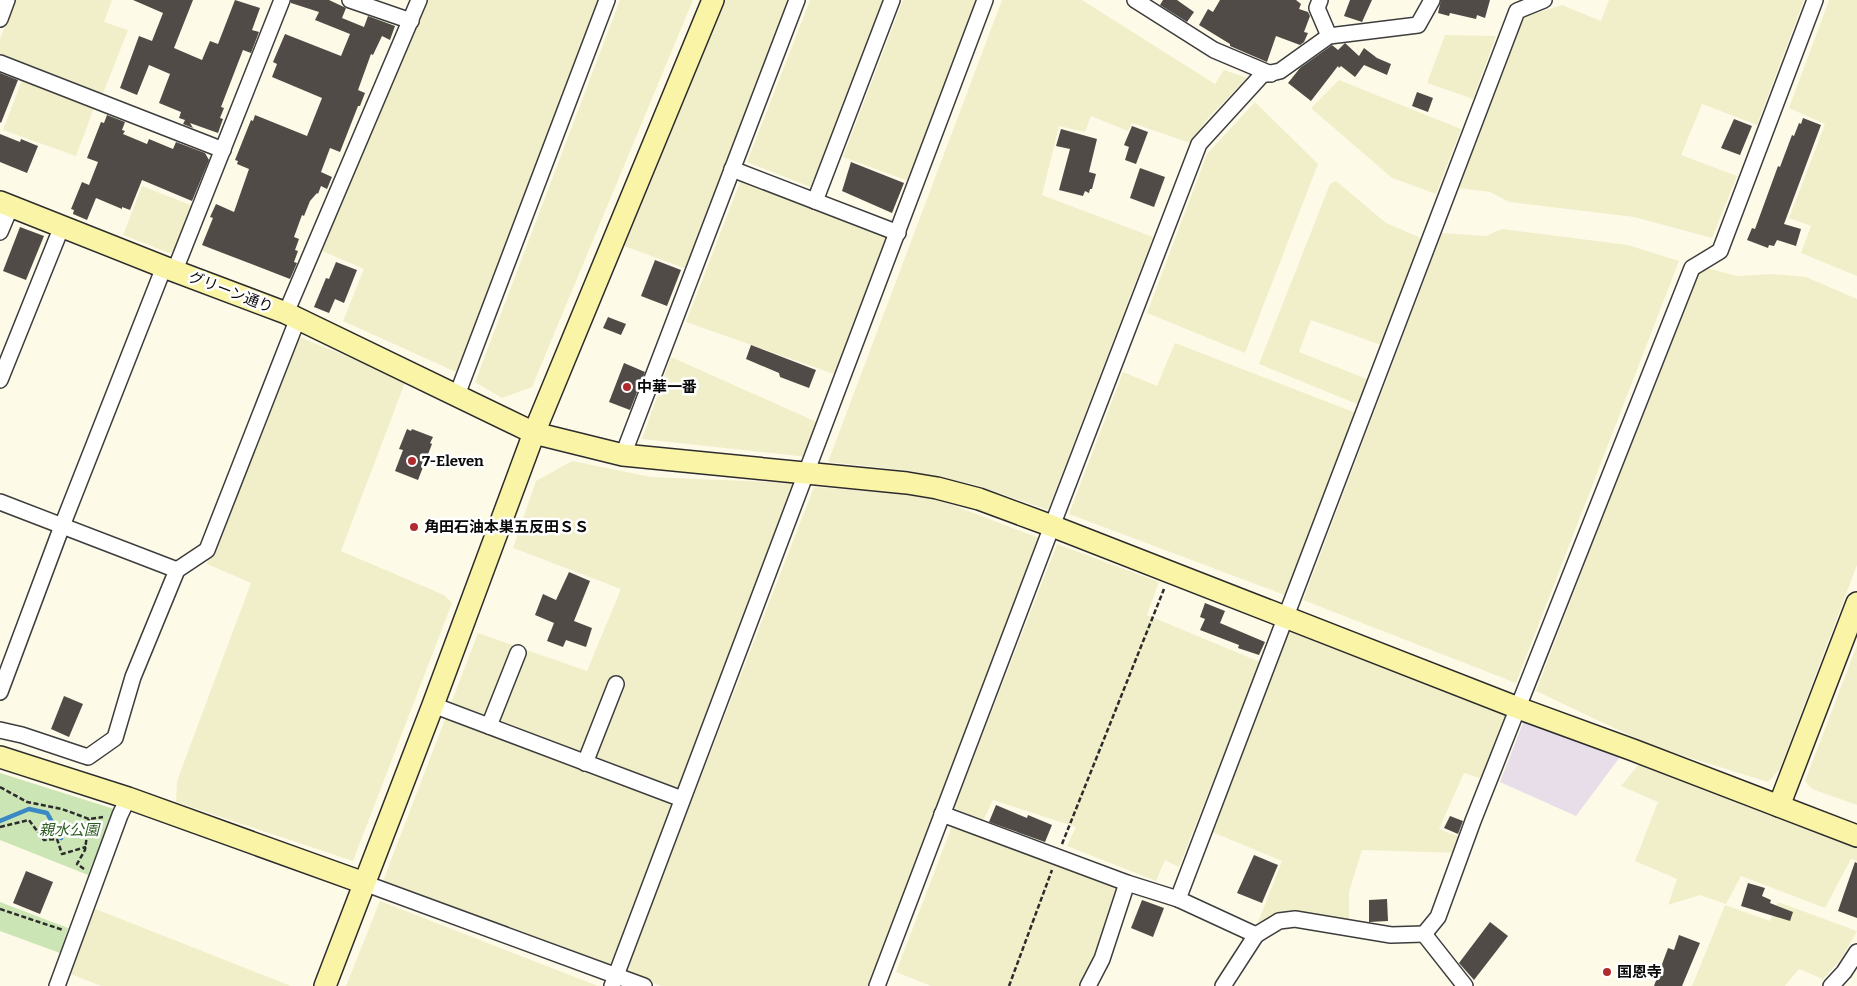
<svg xmlns="http://www.w3.org/2000/svg" width="1857" height="986" font-family="Bitter,'Noto Sans JP',serif">
<style>
.industrial{fill:#e8dee9}
.farmland{fill:#f1efca}
.green{fill:#cce5b5}
.lines{fill:none;stroke-linecap:round;stroke-linejoin:round}
.stream{stroke:#3b89c4;stroke-width:4.5}
.building{fill:#514b47}
.street-casing{stroke:#3d3d3d;stroke-width:18}
.secondary-casing{stroke:#2c2c2c;stroke-width:24}
.path{stroke:#2c2c2c;stroke-width:2.5;stroke-dasharray:5 2.5;stroke-linecap:butt}
.street{stroke:#fff;stroke-width:15}
.secondary{stroke:#faf4a6;stroke-width:21}
.poi-dot{fill:#b02b2d;stroke:#fff;stroke-width:2}
.labels{text-anchor:middle;stroke-width:5;stroke-linejoin:round;paint-order:stroke}
.street-label{font-size:15px;fill:#0a0a0a;stroke:#fff}
.poi-label{font-size:15px;font-weight:bold;fill:#0a0a0a;stroke:#fff;text-anchor:start}
.park-label{font-size:15px;font-style:italic;fill:#2a5c1f;stroke:#fff}
</style>
<rect width="100%" height="100%" fill="#fefae8"/>
<polygon class="industrial" points="1525,718 1620,757 1576,816 1500,782"/>
<g class="farmland">
<polygon points="15,0 112,0 104,22 128,30 102,96 0,56 0,39"/>
<polygon points="422,0 600,0 456,372 343,321 364,269 322,251"/>
<polygon points="620,0 693,0 532,387 502,398 475,382"/>
<polygon points="725,0 791,0 687,269 624,246"/>
<polygon points="810,0 885,0 813,188 747,162"/>
<polygon points="903,0 980,0 911,182 843,157"/>
<polygon points="1002,0 1082,0 1215,84 1224,70 1247,78 1209,117 1190,143 1132,123 1128,131 1091,116 1085,132 1059,126 1042,195 1153,237 1048,510 972,484 904,470 828,462"/>
<polygon points="1609,0 1804,0 1757,125 1702,104 1681,155 1737,176 1712,238 1634,217 1509,202 1490,192 1459,188 1524,17 1562,5 1601,21"/>
<polygon points="1829,0 1857,0 1857,276 1801,253 1811,226 1789,218 1825,124 1789,108"/>
<polygon points="1445,35 1496,36 1473,99 1427,83"/>
<polygon points="22,80 94,108 76,156 3,130"/>
<polygon points="1339,80 1461,129 1436,194 1392,178 1311,108"/>
<polygon points="1255,102 1318,164 1245,353 1147,313 1207,154"/>
<polygon points="742,177 888,235 890,239 837,375 686,322"/>
<polygon points="1336,181 1386,223 1419,237 1422,242 1381,345 1311,320 1299,352 1369,380 1360,403 1357,404 1259,364 1330,184"/>
<polygon points="142,186 193,206 176,250 169,253 123,235"/>
<polygon points="1502,229 1628,245 1679,261 1516,683 1303,600 1442,233 1486,236"/>
<polygon points="1699,266 1737,276 1771,274 1806,277 1857,299 1857,565 1780,769 1768,782 1652,746 1536,691"/>
<polygon points="294,335 406,380 341,551 444,595 452,603 353,861 176,802 177,781 251,583 207,564"/>
<polygon points="1175,343 1356,413 1287,596 1069,514 1123,372 1157,386"/>
<polygon points="671,357 819,423 807,457 642,439"/>
<polygon points="572,461 651,477 793,483 612,966 383,881 478,633 587,671 621,589 513,548 536,481"/>
<polygon points="814,487 929,496 1039,538 869,986 661,986 625,972"/>
<polygon points="1057,544 1159,582 1147,615 1260,662 1179,867 1165,860 1156,881 1067,846 1076,827 993,800 983,821 954,808"/>
<polygon points="1293,629 1510,715 1485,780 1464,773 1439,829 1462,838 1458,853 1362,850 1349,892 1349,921 1288,910 1257,925 1282,861 1212,832 1282,635"/>
<polygon points="1857,645 1857,805 1812,789 1805,781"/>
<polygon points="1639,764 1857,848 1857,861 1851,859 1825,908 1741,876 1726,904 1700,895 1668,905 1677,879 1635,861 1658,802 1621,786"/>
<polygon points="952,826 1117,885 1087,976 1080,986 931,986 896,972"/>
<polygon points="380,901 598,986 346,986"/>
<polygon points="1778,902 1857,931 1841,959 1823,979 1799,969 1785,986 1692,986 1725,905 1770,921"/>
<polygon points="93,908 291,986 101,986 68,973"/>
</g>
<g class="green">
<polygon points="0,773 114,809 88,875 0,840"/>
<polygon points="0,902 68,928 60,953 0,931"/>
</g>
<g class="lines">
<polyline class="stream" points="0,821 29,809 47,813 61,838"/>
</g>
<g class="building">
<polygon points="133,0 193,0 174,48 202,60 210,41 218,44 235,0 260,8 252,30 259,32 251,53 243,50 221,107 224,108 220,118 223,119 218,133 190,123 193,128 183,124 185,120 179,118 181,112 159,103 170,74 149,65 137,95 120,88 139,36 152,41 163,13"/>
<polygon points="291,0 329,0 346,8 342,18 364,27 368,16 395,26 390,40 382,36 373,55 371,54 358,90 365,93 360,106 358,106 340,152 330,148 321,172 332,177 327,189 321,186 318,194 317,193 310,201 304,216 302,215 294,237 299,239 295,250 298,251 294,262 297,263 290,279 202,245 213,218 210,217 216,204 234,212 249,169 237,164 238,161 235,160 251,120 253,121 255,115 307,136 322,98 272,77 277,64 273,62 285,34 341,56 350,34 315,20 319,12 291,3"/>
<polygon points="1163,0 1177,0 1194,12 1187,22 1160,5"/>
<polygon points="1220,0 1296,0 1301,4 1299,9 1308,12 1310,16 1304,32 1308,33 1304,42 1300,45 1276,36 1267,62 1230,46 1230,44 1199,25 1208,9 1213,12"/>
<polygon points="1350,0 1372,0 1362,22 1344,16"/>
<polygon points="1441,0 1490,0 1485,18 1477,15 1476,19 1450,13 1449,16 1438,13"/>
<polygon points="1345,43 1359,56 1364,48 1377,58 1391,64 1387,75 1364,65 1355,77 1341,66 1339,68 1338,66 1311,101 1288,83 1300,68 1332,45 1338,50"/>
<polygon points="0,73 18,80 1,123 0,122"/>
<polygon points="1417,92 1433,98 1428,112 1412,106"/>
<polygon points="107,115 125,122 122,130 125,131 123,134 147,144 149,139 173,149 176,142 205,153 209,160 192,201 142,180 130,210 122,207 122,209 96,198 87,220 73,214 74,210 71,209 82,182 89,185 98,162 87,158 101,122 104,123"/>
<polygon points="1803,118 1821,125 1784,224 1801,229 1796,246 1777,240 1774,246 1769,245 1768,248 1747,240 1752,228 1755,229 1778,166 1780,167 1792,135 1794,136 1799,123 1801,124"/>
<polygon points="1734,119 1752,126 1740,155 1721,148"/>
<polygon points="1132,126 1148,132 1136,164 1125,160 1129,147 1124,145"/>
<polygon points="1061,129 1097,139 1089,172 1096,174 1092,189 1090,189 1089,193 1085,191 1083,196 1059,190 1070,149 1056,146"/>
<polygon points="0,134 20,142 21,139 38,146 27,173 0,162"/>
<polygon points="851,162 904,183 892,213 842,191"/>
<polygon points="1140,168 1165,177 1154,207 1130,198"/>
<polygon points="20,227 44,236 26,280 3,271"/>
<polygon points="655,260 681,270 667,306 641,296"/>
<polygon points="336,262 357,270 344,303 335,299 329,313 314,307 326,278 329,279"/>
<polygon points="608,317 626,324 621,335 603,328"/>
<polygon points="751,345 816,370 809,388 780,377 779,373 746,359"/>
<polygon points="624,363 645,372 630,410 609,402"/>
<polygon points="407,429 411,431 412,429 433,437 430,443 432,444 418,480 395,471 403,450 399,449"/>
<polygon points="569,572 590,581 574,621 592,628 586,647 566,640 563,647 547,641 554,623 535,615 543,594 556,600"/>
<polygon points="1205,603 1225,611 1220,623 1265,642 1259,655 1238,648 1239,645 1200,630 1205,619 1200,617"/>
<polygon points="64,696 83,704 69,737 51,729"/>
<polygon points="996,805 1027,818 1028,815 1052,825 1045,842 989,822"/>
<polygon points="1450,816 1463,821 1458,834 1444,828"/>
<polygon points="1254,855 1278,865 1262,903 1237,893"/>
<polygon points="1855,862 1857,863 1857,918 1838,911"/>
<polygon points="26,871 53,882 40,914 13,903"/>
<polygon points="1748,883 1765,888 1762,896 1771,900 1770,903 1793,912 1790,921 1741,906"/>
<polygon points="1387,899 1388,921 1369,922 1369,900"/>
<polygon points="1142,900 1164,908 1153,937 1131,928"/>
<polygon points="1490,922 1508,936 1474,980 1459,963"/>
<polygon points="1679,935 1700,943 1682,986 1654,986 1668,948 1674,950"/>
</g>
<g class="lines">
<defs>
<g id="street">
<polyline points="350,0 411,21"/>
<polyline points="1135,0 1214,50 1271,74"/>
<polyline points="1320,0 1317,8 1329,36"/>
<polyline points="0,19 7,0"/>
<polyline points="0,63 223,150"/>
<polyline points="732,169 898,233"/>
<polyline points="815,201 892,0"/>
<polyline points="0,232 11,206"/>
<polyline points="175,270 282,0"/>
<polyline points="286,313 419,0"/>
<polyline points="0,380 62,226"/>
<polyline points="457,395 607,0"/>
<polyline points="623,455 797,0"/>
<polyline points="0,502 177,570"/>
<polyline points="0,692 62,526 164,267"/>
<polyline points="433,705 682,799"/>
<polyline points="489,726 518,653"/>
<polyline points="0,730 22,735 88,757 115,738 133,677 177,570 207,550 298,318"/>
<polyline points="585,763 616,684"/>
<polyline points="942,814 1127,883 1178,899 1256,935"/>
<polyline points="364,883 644,986"/>
<polyline points="1178,899 1517,11 1544,0"/>
<polyline points="1424,934 1438,917 1473,821 1692,268 1720,251 1815,0"/>
<polyline points="1424,934 1465,986"/>
<polyline points="57,986 120,815 128,798"/>
<polyline points="612,986 985,0"/>
<polyline points="877,986 1052,526 1199,144 1262,75 1280,71 1329,36 1418,25 1432,0"/>
<polyline points="1088,986 1102,959 1127,883"/>
<polyline points="1223,986 1256,935 1279,921 1295,919 1391,935 1424,934"/>
<polyline points="1831,986 1844,972 1857,952"/>
</g>
<g id="secondary">
<polyline points="0,202 164,267 286,313 534,433 623,455 907,483 937,488 979,499 1052,526 1518,708 1633,750 1857,836"/>
<polyline points="0,757 128,798 364,883"/>
<polyline points="1779,806 1857,603"/>
<polyline points="325,986 433,705 534,433 713,0"/>
</g>
</defs>
<use href="#street" class="street-casing"/>
<use href="#secondary" class="secondary-casing"/>
<g class="path">
<polyline points="0,787 27,802 62,809 89,819 103,817"/>
<polyline points="0,827 29,820 44,840 57,839 62,854 86,847"/>
<polyline points="1062,844 1164,589"/>
<polyline points="84,869 77,864 85,850 89,819"/>
<polyline points="0,909 63,930"/>
<polyline points="1009,986 1052,870"/>
</g>
<use href="#street" class="street"/>
<use href="#secondary" class="secondary"/>
</g>
<g class="poi-dot">
<circle cx="627" cy="387" r="5"/>
<circle cx="412" cy="461" r="5"/>
<circle cx="414" cy="527" r="5"/>
<circle cx="1607" cy="972" r="5"/>
</g>
<g class="labels">
<g class="street-label">
<text transform="translate(231 292) rotate(21)" y="5">グリーン通り</text>
</g>
<g class="poi-label">
<text x="637" y="392">中華一番</text>
<text x="422" y="466">7-Eleven</text>
<text x="424" y="532">角田石油本巣五反田ＳＳ</text>
<text x="1617" y="977">国恩寺</text>
</g>
<g class="park-label">
<text x="69" y="835">親水公園</text>
</g>
</g>
</svg>
